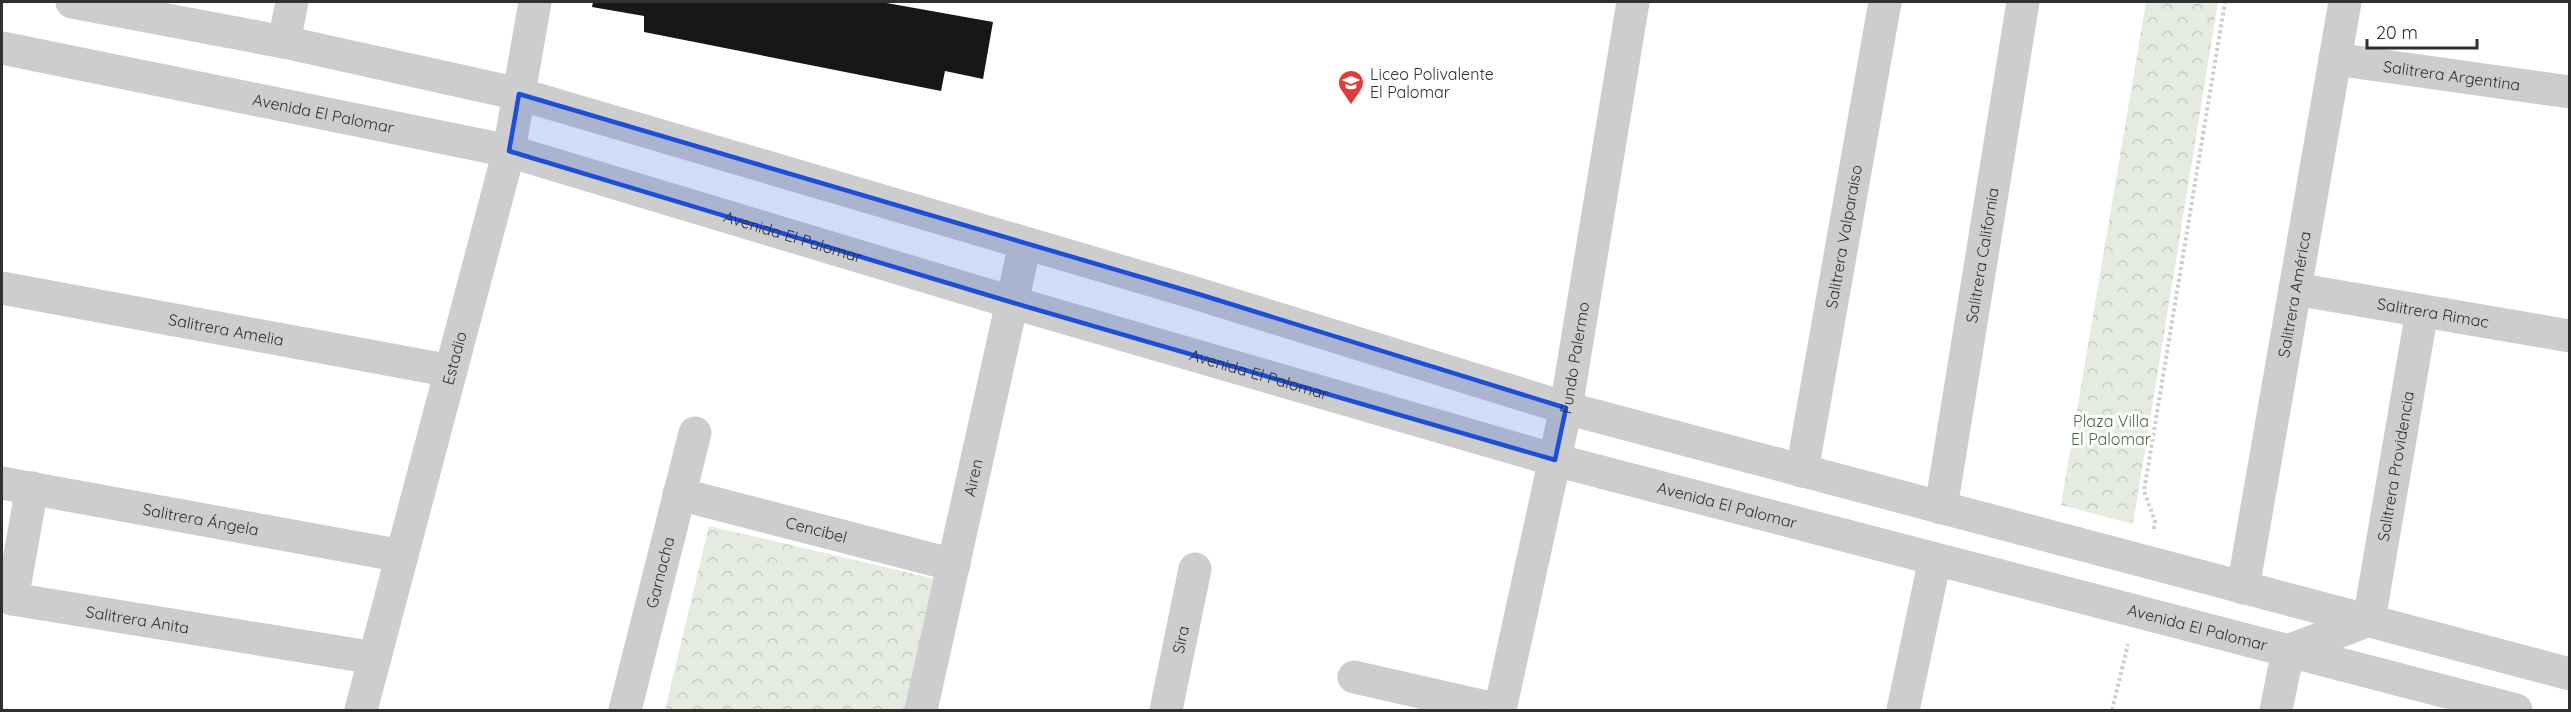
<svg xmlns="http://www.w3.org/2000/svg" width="2571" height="712" font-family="Quicksand,sans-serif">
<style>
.forest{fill:url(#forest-crowns)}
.building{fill:#171717}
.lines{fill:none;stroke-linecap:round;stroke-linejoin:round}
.path{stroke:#cdcdcd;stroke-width:4;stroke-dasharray:3 3;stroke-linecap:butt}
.minor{stroke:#cdcdcd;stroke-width:33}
.marked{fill:#1d4ed8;fill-opacity:0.2;stroke:#1d4ed8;stroke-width:4.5;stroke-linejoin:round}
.labels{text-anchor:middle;stroke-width:6;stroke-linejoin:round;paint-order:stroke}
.poi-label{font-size:16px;fill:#303030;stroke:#fff;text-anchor:start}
.street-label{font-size:16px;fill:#303030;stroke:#fff}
.park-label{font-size:16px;fill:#4f6a3f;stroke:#fff}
</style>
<defs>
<pattern id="forest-crowns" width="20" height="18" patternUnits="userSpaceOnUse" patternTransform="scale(1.5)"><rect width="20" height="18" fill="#e5ecdf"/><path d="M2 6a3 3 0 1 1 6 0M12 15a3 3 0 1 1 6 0" fill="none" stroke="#c5cbc0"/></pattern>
</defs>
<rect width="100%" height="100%" fill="#fff"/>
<g class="forest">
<polygon points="2146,2 2218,2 2133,524 2061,505"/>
<polygon points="709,526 936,579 905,710 665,710"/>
</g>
<polygon class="building" points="593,2 881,2 993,22 983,79 945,71 941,91 644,32 644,16 592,7"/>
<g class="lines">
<g class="path">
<polyline points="2154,529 2155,521 2144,491 2225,2"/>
<polyline points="2112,710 2128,644"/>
</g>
<g class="minor">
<polyline points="72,2 284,42 519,94 1195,293 1566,408 2570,674"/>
<polyline points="284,42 292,2"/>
<path id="s1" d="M2 48 509 151 1014 303 1555 460 2516 710"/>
<path id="s2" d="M2335 59 2570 92"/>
<path id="s3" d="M2 288 451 371"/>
<path id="s4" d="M2295 289 2570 336"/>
<path id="s5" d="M1802 471 1885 2"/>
<path id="s6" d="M2 483 402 556"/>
<path id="s7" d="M32 488 12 599 375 658"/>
<path id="s8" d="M679 494 954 565"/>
<path id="s9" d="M1941 508 2023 2"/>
<path id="s10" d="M2243 588 2345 2"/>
<polyline points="1354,677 1500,710"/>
<path id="s11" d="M361 710 509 151 535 2"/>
<path id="s12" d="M625 710 695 433"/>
<path id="s13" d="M921 710 1025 244"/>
<path id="s14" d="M1166 710 1195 569"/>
<path id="s15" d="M1500 710 1566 408 1633 2"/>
<polyline points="1903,710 1935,559"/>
<path id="s16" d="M2276 710 2288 651 2369 620 2422 311"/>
</g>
</g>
<path class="marked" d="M519 94 1195 293 1566 408 1555 460 1014 303 509 151Z"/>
<defs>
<symbol id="school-pin" viewBox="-11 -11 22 30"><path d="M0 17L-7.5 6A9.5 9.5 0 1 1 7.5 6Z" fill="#de3d3a" stroke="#fff"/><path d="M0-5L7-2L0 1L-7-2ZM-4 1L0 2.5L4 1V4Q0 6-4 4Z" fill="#fff"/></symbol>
</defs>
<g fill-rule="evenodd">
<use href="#school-pin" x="1336" y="68" width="30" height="40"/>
</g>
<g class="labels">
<g class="poi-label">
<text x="1370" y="80">Liceo Polivalente<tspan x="1370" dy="18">El Palomar</tspan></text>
</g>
<g class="street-label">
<text dy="6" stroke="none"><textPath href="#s2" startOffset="118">Salitrera Argentina</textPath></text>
<text dy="6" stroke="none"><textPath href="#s1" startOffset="328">Avenida El Palomar</textPath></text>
<text dy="6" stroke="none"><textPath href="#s5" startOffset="238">Salitrera Valparaiso</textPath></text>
<text dy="6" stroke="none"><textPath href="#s1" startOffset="814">Avenida El Palomar</textPath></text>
<text dy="6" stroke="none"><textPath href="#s9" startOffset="256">Salitrera California</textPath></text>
<text dy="6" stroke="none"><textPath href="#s10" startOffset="298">Salitrera América</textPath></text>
<text dy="6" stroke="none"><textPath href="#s4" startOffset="140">Salitrera Rimac</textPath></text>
<text dy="6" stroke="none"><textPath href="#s3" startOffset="228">Salitrera Amelia</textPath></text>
<text dy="6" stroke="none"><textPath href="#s11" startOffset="364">Estadio</textPath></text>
<text dy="6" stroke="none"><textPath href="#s15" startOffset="360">Fundo Palermo</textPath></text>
<text dy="6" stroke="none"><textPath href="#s1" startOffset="1300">Avenida El Palomar</textPath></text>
<text dy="6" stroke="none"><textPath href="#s16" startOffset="303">Salitrera Providencia</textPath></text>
<text dy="6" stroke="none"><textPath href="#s13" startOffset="238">Airen</textPath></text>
<text dy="6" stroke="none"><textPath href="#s1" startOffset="1786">Avenida El Palomar</textPath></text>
<text dy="6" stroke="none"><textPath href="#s6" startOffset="202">Salitrera Ángela</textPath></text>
<text dy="6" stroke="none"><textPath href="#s8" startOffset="142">Cencibel</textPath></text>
<text dy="6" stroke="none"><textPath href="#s12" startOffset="142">Garnacha</textPath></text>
<text dy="6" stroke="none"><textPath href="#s7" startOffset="240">Salitrera Anita</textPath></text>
<text dy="6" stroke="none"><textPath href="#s1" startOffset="2272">Avenida El Palomar</textPath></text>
<text dy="6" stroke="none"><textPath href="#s14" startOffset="72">Sira</textPath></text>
</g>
<g class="park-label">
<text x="2111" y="427">Plaza Villa<tspan x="2111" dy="18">El Palomar</tspan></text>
</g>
</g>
<rect width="2571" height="712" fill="none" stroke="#303030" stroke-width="6"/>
<path d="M2367 39v9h110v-9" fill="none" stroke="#303030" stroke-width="3"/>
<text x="2376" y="39" font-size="18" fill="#303030" stroke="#ffffff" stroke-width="4.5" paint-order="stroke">20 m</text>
</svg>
